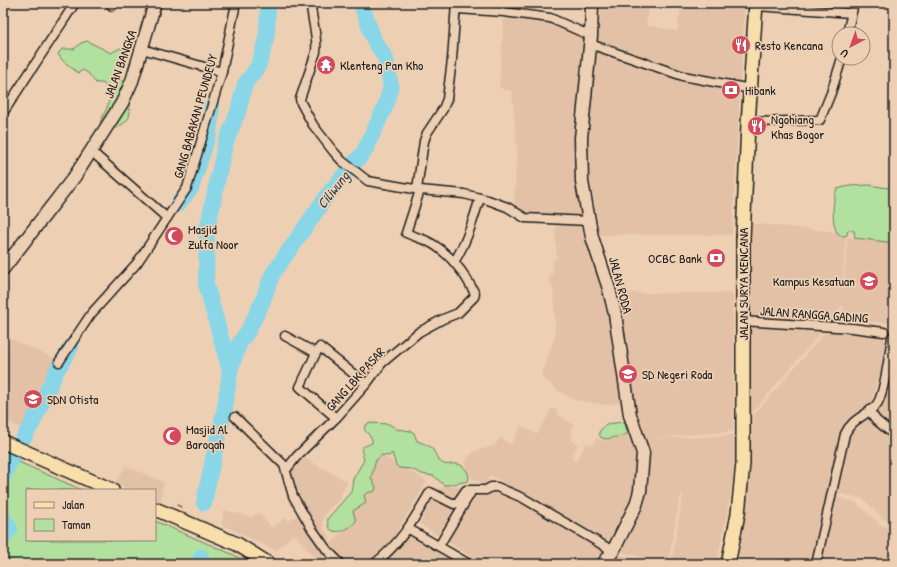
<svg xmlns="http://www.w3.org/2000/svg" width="897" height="567" font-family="'Patrick Hand',sans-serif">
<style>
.built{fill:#e2c1a7}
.green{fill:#b2e09f;stroke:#677e5e}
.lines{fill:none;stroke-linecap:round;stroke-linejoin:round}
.river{stroke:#88d6e7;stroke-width:16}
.street-casing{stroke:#1c1c1c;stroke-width:11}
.secondary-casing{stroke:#1c1c1c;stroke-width:15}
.primary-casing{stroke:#1c1c1c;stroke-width:16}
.street{stroke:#edd0b4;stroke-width:8}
.secondary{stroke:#edd0b4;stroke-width:12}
.primary{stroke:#f8deab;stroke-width:13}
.tram{stroke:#1c1c1c;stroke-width:1}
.labels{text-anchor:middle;stroke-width:3.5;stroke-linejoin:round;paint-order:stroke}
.poi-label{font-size:13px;fill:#1c1c1c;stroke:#edd0b4;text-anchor:start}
.street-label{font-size:13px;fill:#1c1c1c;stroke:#edd0b4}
.water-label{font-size:14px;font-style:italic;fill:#324145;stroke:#edd0b4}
</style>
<rect width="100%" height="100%" fill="#edd0b4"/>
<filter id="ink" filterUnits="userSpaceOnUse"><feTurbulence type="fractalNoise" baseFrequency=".025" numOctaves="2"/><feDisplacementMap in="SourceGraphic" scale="8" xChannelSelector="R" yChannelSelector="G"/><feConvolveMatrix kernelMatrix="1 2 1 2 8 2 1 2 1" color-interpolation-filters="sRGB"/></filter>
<g filter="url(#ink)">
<g class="built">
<polygon points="601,3 650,3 646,25 677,31 682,3 745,3 740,86 693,78 597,45"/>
<polygon points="504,16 545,21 587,39 576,109 575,161 582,220 530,217 514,203 517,147 512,91 499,88"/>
<polygon points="597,50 740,88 732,235 600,235 587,166 588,139"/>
<polygon points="556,220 580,223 602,286 622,402 607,405 574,400 560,392 541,377 555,335 554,296 552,285 548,279 553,272 553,259 557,258 555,233"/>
<polygon points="750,223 846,233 843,278 844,285 847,237 894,242 894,323 843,320 843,304 832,321 750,318"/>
<polygon points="617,293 733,293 734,431 646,439 637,416"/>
<polygon points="750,327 825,328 751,414"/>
<polygon points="828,329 866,331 883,337 887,347 869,410 871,413 880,411 892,375 894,375 894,522 883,519 863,499 837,493 847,434 853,425 843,424 823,511 810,564 751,564 734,560 745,503 751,418"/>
<polygon points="11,339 55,359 26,431 3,419 3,357"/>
<polygon points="552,408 558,411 557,414 574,425 570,432 573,435 571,441 578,445 571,458 576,462 587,442 592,445 597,438 602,441 629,435 634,451 636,471 632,502 609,545 490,475 485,485 472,478 467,472 466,464 468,457 475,451 494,446 500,438 511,444 521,426 537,434"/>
<polygon points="736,435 734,476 717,564 671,564 683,494 680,497 668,564 661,564 621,551 647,493 647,439"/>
<polygon points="377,453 427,481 393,539 375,558 365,564 347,564 341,561 327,546 337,538"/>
<polygon points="299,455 348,482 341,494 341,498 327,511 323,520 323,529 331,538 325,544 302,502 289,466"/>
<polygon points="126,466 164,482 160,502 155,500 155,490 130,490 115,484"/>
<polygon points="493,484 607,551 599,564 482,564 420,524 438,489 448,485 488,493"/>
<polygon points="836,497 855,502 881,525 894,529 894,564 818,564"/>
<polygon points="224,510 251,517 259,513 272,528 286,517 289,521 300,513 339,564 321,564 294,534 276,551 222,525"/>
<polygon points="407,532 460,564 376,564"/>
<polygon points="614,553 650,564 607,564"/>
</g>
<g class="green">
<path d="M87 41 111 53 120 48 127 52 126 61 119 72C122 82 133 108 129 117 127 122 121 125 117 128L103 125 100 122C107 108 115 96 103 83H96L88 73 83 70 78 73 62 60 58 54 62 49H74L81 43Z"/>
<path d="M869 185 894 189V243L855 238 854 231 848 230 847 235C829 243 832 197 837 189L849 186Z"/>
<path d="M624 422 628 434C622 435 606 441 602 438 600 437 599 434 599 432L606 424Z"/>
<path d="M369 423 389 424 396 429 411 431 414 433 417 441C422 443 430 445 433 450 436 455 437 459 442 463 447 466 452 463 458 464 465 466 471 475 468 481L448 485H444L434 476 422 474 411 469 399 468 396 465 392 453 389 456 382 455 376 460 371 478 376 487 375 491 367 493 364 495 366 503 353 511 356 521C348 532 325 539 328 518L351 492 353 479 364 460C361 446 358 449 372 443V439L364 429 366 425Z"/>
<polygon points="3,455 82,490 27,490 27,540 155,540 155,521 234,555 249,564 3,564"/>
</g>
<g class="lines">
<g class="river">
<polyline points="178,204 191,188 209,133 212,107"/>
<polyline points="230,371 239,344 248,331 262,303 272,275 329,193 364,152 385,107 391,87 386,59 374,40 361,3"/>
<polyline points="3,477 9,463 33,422 57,370 71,347"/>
<polyline points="204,503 215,450 225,408 230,371 206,284 207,230 225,145 238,112 245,84 257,68 261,58 267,34 268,3"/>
<polyline points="3,518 10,529 3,537"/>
<polyline points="201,564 201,557"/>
</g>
<defs>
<g id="street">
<path d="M311 3C311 19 318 35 316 52L300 99 301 103 313 125 333 151 342 161 368 181 420 190 464 194 488 200 507 207 525 218 589 221"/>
<polyline points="112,6 114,3"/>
<polyline points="756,6 851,13"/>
<polyline points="457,9 504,12 550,18 591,36"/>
<polyline points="847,34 854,3"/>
<polyline points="590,44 683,76 751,89"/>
<polyline points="142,49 222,72"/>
<polyline points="3,113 75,3"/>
<polyline points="748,124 754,122 820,120 831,93 842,58"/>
<polyline points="91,151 167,218"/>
<polyline points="417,189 424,141 427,133 443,109 447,99 452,60 456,3"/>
<polyline points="3,252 11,259"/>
<path d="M454 262C467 242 473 220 480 198"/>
<polyline points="742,321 852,328 884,332"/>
<polyline points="285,336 316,353 320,347 366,384"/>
<polyline points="316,353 300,387 336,418"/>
<polyline points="59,362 91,314 137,263 187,188 222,72 236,3"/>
<polyline points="869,410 876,420 894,435"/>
<polyline points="235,417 284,465 293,496 312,529 327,550 341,564"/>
<path d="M286 470 297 456 336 418 368 382 382 363 419 332 443 319 458 313 474 297 475 294C465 273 448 251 427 241 420 238 413 236 406 233L420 190"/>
<polyline points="409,529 469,564"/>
<polyline points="439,546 470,494"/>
<path d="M374 564C401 543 413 521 430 492L454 504 457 503 466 490H486L491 487H497L523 498 613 551"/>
<path d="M816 564 845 434C852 418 867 416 877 404 884 395 890 350 892 337L894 336"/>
</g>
<g id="secondary">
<polyline points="592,3 591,36 581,138 582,182 592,237 609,289 615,314 630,415 643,453 640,491 636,505 613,551 603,564"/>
<polyline points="3,269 75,176 122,103 132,81 155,3"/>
</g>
<g id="primary">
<polyline points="3,442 112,490"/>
<polyline points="155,509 237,544 269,564"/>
<polyline points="728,564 738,514 743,463 743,239 748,124 756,3"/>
</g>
</defs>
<use href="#street" class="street-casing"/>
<use href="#secondary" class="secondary-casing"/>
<use href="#primary" class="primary-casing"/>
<use href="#street" class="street"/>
<use href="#secondary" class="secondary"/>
<use href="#primary" class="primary"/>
<polyline class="tram" points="177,505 181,507"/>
</g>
</g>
<defs>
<symbol id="restaurant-disc" viewBox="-11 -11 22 22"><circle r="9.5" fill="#d1495b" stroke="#edd0b4"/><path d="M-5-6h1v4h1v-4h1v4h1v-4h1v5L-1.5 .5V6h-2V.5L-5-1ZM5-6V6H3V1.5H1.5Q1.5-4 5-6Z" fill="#fff"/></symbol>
<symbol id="temple-disc" viewBox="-11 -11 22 22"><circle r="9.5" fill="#d1495b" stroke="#edd0b4"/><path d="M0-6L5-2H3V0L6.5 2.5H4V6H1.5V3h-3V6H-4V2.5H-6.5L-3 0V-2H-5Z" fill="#fff"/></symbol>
<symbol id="bank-disc" viewBox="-11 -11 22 22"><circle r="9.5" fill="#d1495b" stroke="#edd0b4"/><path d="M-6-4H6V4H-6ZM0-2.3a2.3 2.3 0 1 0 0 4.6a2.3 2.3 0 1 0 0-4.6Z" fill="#fff"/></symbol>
<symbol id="mosque-disc" viewBox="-11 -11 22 22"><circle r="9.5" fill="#d1495b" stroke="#edd0b4"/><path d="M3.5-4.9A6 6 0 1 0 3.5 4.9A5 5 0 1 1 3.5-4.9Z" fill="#fff"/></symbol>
<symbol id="university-disc" viewBox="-11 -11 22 22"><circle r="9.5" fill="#d1495b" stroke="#edd0b4"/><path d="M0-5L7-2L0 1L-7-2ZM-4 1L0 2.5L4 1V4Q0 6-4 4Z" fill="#fff"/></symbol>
<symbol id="school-disc" viewBox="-11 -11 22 22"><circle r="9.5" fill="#d1495b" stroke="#edd0b4"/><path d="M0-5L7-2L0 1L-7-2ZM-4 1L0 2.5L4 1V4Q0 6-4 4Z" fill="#fff"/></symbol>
</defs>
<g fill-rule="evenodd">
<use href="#restaurant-disc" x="730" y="34" width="22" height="22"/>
<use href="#temple-disc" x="315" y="54" width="22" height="22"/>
<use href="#bank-disc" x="720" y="79" width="22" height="22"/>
<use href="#restaurant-disc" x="746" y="115" width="22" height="22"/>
<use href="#mosque-disc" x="163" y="225" width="22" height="22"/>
<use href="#bank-disc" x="705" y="247" width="22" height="22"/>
<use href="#university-disc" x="858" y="270" width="22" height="22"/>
<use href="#school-disc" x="617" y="363" width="22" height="22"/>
<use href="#school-disc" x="22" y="388" width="22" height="22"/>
<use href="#mosque-disc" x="161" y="425" width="22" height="22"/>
</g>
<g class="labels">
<g class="poi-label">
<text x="755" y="50">Resto Kencana</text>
<text x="340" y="70">Klenteng Pan Kho</text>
<text x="745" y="95">Hibank</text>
<text x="771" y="124">Ngohiang<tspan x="771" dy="15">Khas Bogor</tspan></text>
<text x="188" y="234">Masjid<tspan x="188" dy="15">Zulfa Noor</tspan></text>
<text x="702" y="263" text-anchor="end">OCBC Bank</text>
<text x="855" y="286" text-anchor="end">Kampus Kesatuan</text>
<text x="642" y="379">SD Negeri Roda</text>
<text x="47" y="404">SDN Otista</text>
<text x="186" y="434">Masjid Al<tspan x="186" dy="15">Baroqah</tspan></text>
</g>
<g class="street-label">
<text transform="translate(120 64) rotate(-70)" y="5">JALAN BANGKA</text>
<text transform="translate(195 116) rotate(-74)" y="5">GANG BABAKAN PEUNDEUY</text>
<text transform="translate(743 284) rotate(-90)" y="5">JALAN SURYA KENCANA</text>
<text transform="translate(621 285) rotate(75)" y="5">JALAN RODA</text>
<text transform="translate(814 314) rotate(4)" y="5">JALAN RANGGA GADING</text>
<text transform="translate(355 379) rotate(-48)" y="5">GANG LBK PASAR</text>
</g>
<g class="water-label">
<text transform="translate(333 190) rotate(-52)" y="5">Ciliwung</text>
</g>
</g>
<rect width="897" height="567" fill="none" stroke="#edd0b4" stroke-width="16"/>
<rect x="8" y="8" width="881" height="551" fill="none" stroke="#1c1c1c" stroke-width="1.5" filter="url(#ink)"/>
<rect x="26" y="489" width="130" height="52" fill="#edd0b4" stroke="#998877"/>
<rect x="34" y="502" width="20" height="6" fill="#f8deab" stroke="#998877"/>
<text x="62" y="509" font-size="12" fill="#1c1c1c">Jalan</text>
<rect x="34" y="519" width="20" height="12" fill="#b2e09f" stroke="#998877"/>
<text x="62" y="529" font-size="12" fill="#1c1c1c">Taman</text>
<g transform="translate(851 46) rotate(221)"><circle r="19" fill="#edd0b4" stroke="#998877"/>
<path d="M0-3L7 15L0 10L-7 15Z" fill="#d1495b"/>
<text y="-6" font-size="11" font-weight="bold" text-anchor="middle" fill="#1c1c1c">U</text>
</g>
</svg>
